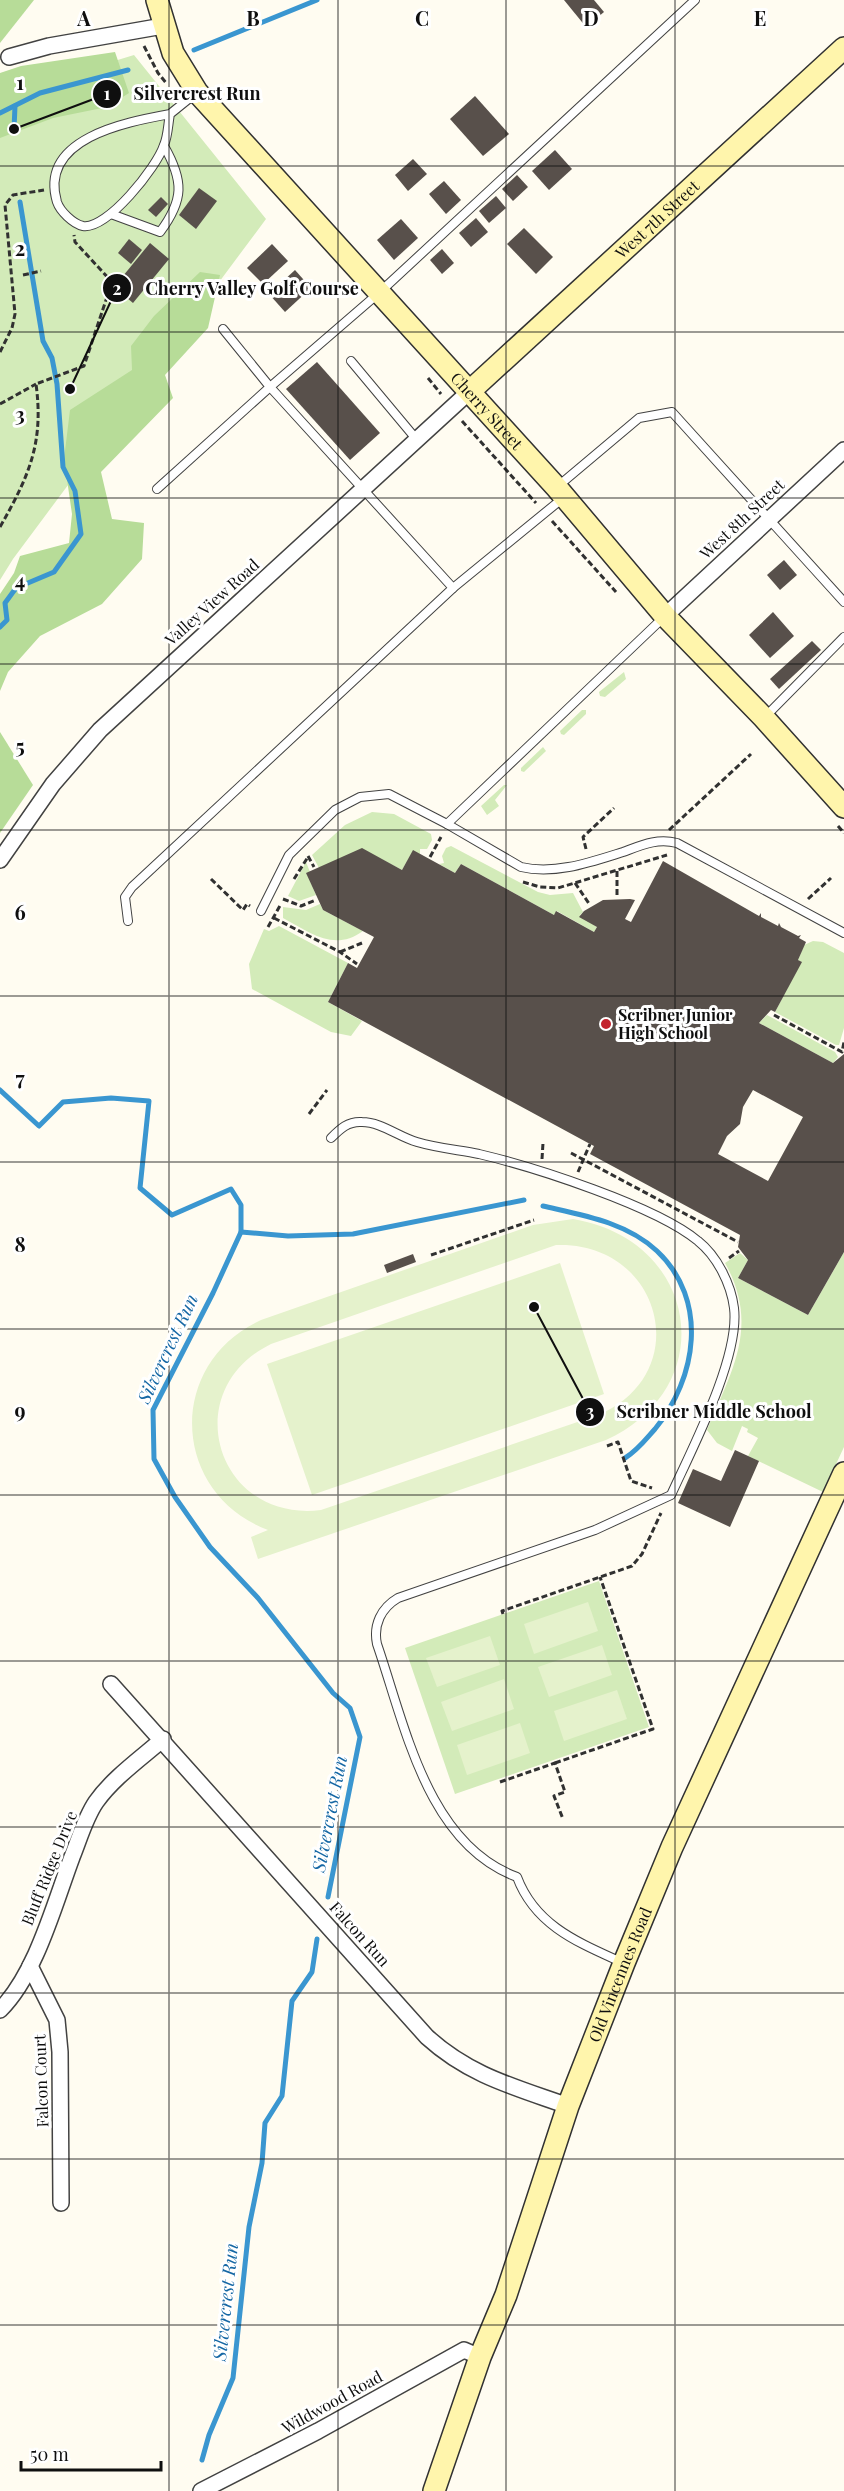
<svg xmlns="http://www.w3.org/2000/svg" width="844" height="2491" font-family="'Playfair Display',serif">
<style>
.green{fill:#d3ebb9}
.forest{fill:#b7dc98}
.pitch{fill:#e5f2cc;fill-rule:evenodd}
.lines{fill:none;stroke-linecap:round;stroke-linejoin:round}
.stream{stroke:#3a96d0;stroke-width:5}
.building{fill:#58504b;fill-rule:evenodd}
.lane-casing{stroke:#424242;stroke-width:10}
.street-casing{stroke:#424242;stroke-width:18}
.secondary-casing{stroke:#313131;stroke-width:24}
.path{stroke:#313131;stroke-width:3;stroke-dasharray:6 3;stroke-linecap:butt}
.lane{stroke:#fff;stroke-width:8}
.street{stroke:#fff;stroke-width:15}
.secondary{stroke:#fff5ac;stroke-width:21}
.grid{fill:none;stroke:#0f0f0f;stroke-width:1.5;stroke-opacity:0.55}
.poi-dot{fill:#c3232d;stroke:#fff;stroke-width:2}
.labels{text-anchor:middle;stroke-width:6;stroke-linejoin:round;paint-order:stroke}
.street-label{font-size:16px;fill:#0f0f0f;stroke:#fff}
.poi-label{font-size:16px;font-weight:bold;fill:#0f0f0f;stroke:#fff;text-anchor:start}
.water-label{font-size:18px;font-style:italic;fill:#1567a4;stroke:#fff}
.grid-label{font-size:20px;text-anchor:middle;font-weight:bold;fill:#0f0f0f;stroke:#fff;stroke-width:6;stroke-linejoin:round;paint-order:stroke}
.leader{fill:none;stroke:#0f0f0f;stroke-width:2}
.callout-dot{fill:#0f0f0f;stroke:#fff;stroke-width:2}
.mark-label{font-size:18px;text-anchor:middle;font-weight:bold;fill:#fff}
.callout-label{font-size:18px;text-anchor:middle;font-weight:bold;fill:#0f0f0f;stroke:#fff;stroke-width:6;stroke-linejoin:round;paint-order:stroke}
</style>
<rect width="100%" height="100%" fill="#fffcf1"/>
<g class="green">
<polygon points="134,55 266,219 13,559 0,580 0,96"/>
<polygon points="624,672 626,679 605,697 600,696 599,692"/>
<polygon points="582,710 586,710 586,714 564,735 561,734 560,731"/>
<polygon points="543,747 546,751 524,772 521,771 521,768"/>
<polygon points="504,785 507,785 495,800 499,806 487,815 481,806"/>
<polygon points="372,812 394,814 431,834 432,840 427,849 420,849 420,854 413,851 402,870 362,849 319,868 312,855 345,825"/>
<polygon points="451,846 538,892 550,895 573,893 583,912 580,915 597,927 594,932 557,911 554,915 461,864 455,873 439,864 444,863 442,856 446,848"/>
<polygon points="306,862 310,872 307,874 316,895 299,901 288,896"/>
<path d="M320 904 323 910 363 931C334 952 311 933 283 918V907L306 910Z"/>
<polygon points="279,926 348,963 328,1002 362,1021 351,1036 331,1032 252,989 249,964 264,929 269,931"/>
<polygon points="813,941 823,942 844,953 844,1028 839,1045 836,1045 775,1012 801,962 798,960 804,945"/>
<polygon points="767,1015 835,1052 838,1057 833,1063 759,1023"/>
<path d="M844 1252V1447L823 1492 748 1456 758 1438 747 1432 748 1429 742 1426 732 1451 717 1443 707 1430C732 1370 760 1326 725 1263L740 1253 748 1260 738 1278 808 1315Z"/>
<polygon points="599,1581 649,1727 455,1794 405,1648"/>
</g>
<g class="forest">
<polygon points="0,0 34,0 0,43"/>
<polygon points="115,52 129,93 107,107 53,118 0,138 0,73 21,66"/>
<polygon points="200,272 220,275 208,328 165,375 173,398 101,472 112,519 144,523 142,559 102,604 40,636 8,672 0,691 0,594 14,573 20,556 69,543 72,514 64,459 70,410 132,370 131,346 154,316"/>
<polygon points="0,732 33,785 0,833"/>
</g>
<g class="pitch">
<path d="M573 1219C699 1240 722 1387 606 1440L258 1559 251 1537 268 1530C170 1493 166 1363 261 1320L533 1225ZM556 1245C661 1241 697 1373 598 1415L321 1510C217 1523 176 1391 271 1344Z"/>
<polygon points="560,1263 604,1394 312,1495 267,1364"/>
<polygon points="588,1602 598,1631 534,1654 524,1624"/>
<polygon points="490,1636 500,1665 437,1687 426,1658"/>
<polygon points="602,1645 612,1675 549,1697 538,1667"/>
<polygon points="504,1679 514,1709 452,1731 441,1702"/>
<polygon points="617,1690 627,1719 564,1741 554,1711"/>
<polygon points="520,1723 530,1753 467,1775 457,1745"/>
</g>
<g class="lines">
<g class="stream">
<polyline points="194,50 317,0"/>
<polyline points="0,113 40,93 128,70"/>
<polyline points="14,129 15,106"/>
<polyline points="0,627 7,620 5,603 16,588 54,572 81,534 75,491 63,467 57,384 52,358 43,341 20,202"/>
<polyline points="0,1090 39,1126 63,1102 111,1098 149,1101 140,1188 172,1215 231,1189 241,1205 241,1232 213,1293 153,1410 154,1459 175,1497 210,1547 258,1598 333,1693 350,1708 360,1737 328,1897"/>
<path d="M543 1206C582 1215 626 1222 657 1251 709 1300 697 1378 655 1429 646 1439 637 1451 625 1458"/>
<polyline points="241,1232 288,1236 353,1234 524,1200"/>
<polyline points="202,2460 209,2435 233,2378 249,2227 262,2163 265,2123 282,2096 292,2001 312,1972 317,1939"/>
</g>
</g>
<g class="building">
<polygon points="564,0 594,0 604,12 586,27"/>
<polygon points="475,96 509,134 483,156 450,119"/>
<polygon points="555,150 572,169 549,190 532,171"/>
<polygon points="413,159 427,174 408,191 395,175"/>
<polygon points="517,175 528,187 513,201 502,189"/>
<polygon points="444,181 461,200 446,214 429,194"/>
<polygon points="199,188 217,201 196,229 179,215"/>
<polygon points="496,196 506,208 489,223 479,211"/>
<polygon points="161,197 168,204 156,217 148,210"/>
<polygon points="476,218 488,232 471,247 459,233"/>
<polygon points="401,219 418,238 394,260 377,240"/>
<polygon points="524,228 553,257 536,274 507,244"/>
<polygon points="129,239 142,250 131,264 118,253"/>
<polygon points="150,243 169,259 133,303 114,287"/>
<polygon points="272,244 288,261 263,284 247,268"/>
<polygon points="442,249 454,263 442,274 430,260"/>
<polygon points="295,270 311,288 285,312 269,294"/>
<polygon points="317,362 380,433 350,460 286,389"/>
<polygon points="784,560 797,575 780,590 767,575"/>
<polygon points="773,612 794,636 770,658 749,635"/>
<polygon points="812,641 821,650 779,689 770,679"/>
<path d="M362 848 402 870 413 850 455 873 461 864 554 915 556 911 594 932 597 927 579 917 584 911 603 900 630 899 635 900 625 919 631 922 663 861 759 916 761 913V917L778 926 779 923 781 927 798 936 801 935 799 938 806 942 798 960 802 962 775 1012 771 1010 759 1023 833 1063 844 1054V1252L808 1315 738 1278 748 1260 738 1247 740 1235 590 1154 594 1146 590 1144 328 1002 348 963 357 968 374 937 323 910 306 873ZM753 1090 803 1117 768 1181 718 1154 727 1136 740 1124 743 1107Z"/>
<polygon points="413,1254 416,1262 387,1273 384,1265"/>
<polygon points="735,1450 759,1461 730,1527 678,1503 693,1469 721,1481"/>
</g>
<g class="lines">
<defs>
<g id="lane">
<path d="M170 114C127 122 38 138 57 202 60 211 73 224 83 226 107 230 157 167 164 145 168 136 168 124 170 114L196 93"/>
<path d="M111 214 160 232C184 200 184 181 164 146"/>
<polyline points="351,361 417,440"/>
<polyline points="557,487 639,418 672,412 844,602"/>
<polyline points="157,489 270,387 223,329"/>
<polyline points="453,588 270,387 380,292 695,0"/>
<polyline points="765,717 844,637"/>
<polyline points="447,824 664,617"/>
<path d="M261 911 289 855 335 810 360 797 389 794 447 824 521 867C555 875 591 862 623 852 642 845 657 838 677 843L844 933"/>
<polyline points="128,921 125,897 132,887 453,588 563,498"/>
<path d="M331 1138C340 1129 348 1121 362 1122 381 1122 399 1137 417 1142 437 1148 459 1150 479 1154 534 1167 656 1206 698 1241 717 1256 731 1284 734 1308 740 1357 692 1449 671 1495L595 1530 398 1598C381 1608 373 1625 377 1644 405 1725 427 1844 517 1877 535 1925 577 1942 621 1962"/>
</g>
<g id="street">
<polyline points="9,57 49,46 163,26"/>
<polyline points="665,616 844,450"/>
<polyline points="0,860 53,784 100,730 470,391"/>
<path d="M111 1684 427 2037C470 2076 515 2087 568 2106"/>
<polyline points="30,1966 57,2020 60,2052 61,2203"/>
<path d="M0 2010C36 1974 54 1905 72 1857 79 1840 85 1818 96 1802 113 1778 140 1759 163 1739"/>
<polyline points="201,2491 318,2431 464,2350 480,2357"/>
</g>
<g id="secondary">
<path id="s1" d="M157 0 173 53 197 92 557 488 665 616 764 718 844 807"/>
<path id="s2" d="M470 391 844 48"/>
<path id="s3" d="M434 2491 480 2357 506 2295 568 2106 624 1963 672 1847 844 1473"/>
</g>
</defs>
<use href="#lane" class="lane-casing"/>
<use href="#street" class="street-casing"/>
<use href="#secondary" class="secondary-casing"/>
<g class="path">
<polyline points="144,46 158,73 167,84"/>
<polyline points="23,275 41,271"/>
<polyline points="0,352 12,328 15,314 5,205 13,195 44,190"/>
<polyline points="428,378 441,394"/>
<polyline points="0,404 36,384"/>
<polyline points="462,421 536,503"/>
<polyline points="552,521 616,592"/>
<path d="M0 527C29 476 44 443 36 384L84 366 112 282 75 242 74 235"/>
<polyline points="838,826 844,833"/>
<polyline points="669,830 751,754"/>
<polyline points="586,849 583,837 614,808"/>
<polyline points="308,856 314,867"/>
<polyline points="430,857 441,837"/>
<polyline points="211,879 243,910 247,904 250,906"/>
<polyline points="294,879 308,857"/>
<polyline points="523,882 540,887 558,888 667,855"/>
<polyline points="575,883 590,905"/>
<polyline points="617,895 617,870"/>
<polyline points="283,899 301,906 316,900"/>
<polyline points="808,899 831,878"/>
<polyline points="274,918 340,952 357,964"/>
<polyline points="268,927 281,904"/>
<polyline points="340,952 362,943"/>
<polyline points="774,1015 842,1052 844,1042"/>
<polyline points="309,1114 327,1090"/>
<polyline points="571,1153 738,1242"/>
<polyline points="542,1159 543,1143"/>
<polyline points="578,1172 590,1144"/>
<polyline points="431,1255 534,1220"/>
<polyline points="729,1258 739,1251"/>
<polyline points="607,1446 618,1442 631,1481 652,1488"/>
<polyline points="503,1614 502,1611 632,1566 642,1554 661,1513"/>
<polyline points="555,1763 653,1729 600,1577"/>
<polyline points="500,1782 555,1763 565,1792 554,1796 563,1819"/>
</g>
<use href="#lane" class="lane"/>
<use href="#street" class="street"/>
<use href="#secondary" class="secondary"/>
</g>
<path class="grid" d="M169 0V2491M338 0V2491M506 0V2491M675 0V2491M0 166H844M0 332H844M0 498H844M0 664H844M0 830H844M0 996H844M0 1162H844M0 1329H844M0 1495H844M0 1661H844M0 1827H844M0 1993H844M0 2159H844M0 2325H844"/>
<circle class="poi-dot" cx="606" cy="1024" r="6"/>
<g class="labels">
<g class="street-label">
<text dy="6" stroke="none"><textPath href="#s2" startOffset="254">West 7th Street</textPath></text>
<text dy="6" stroke="none"><textPath href="#s1" startOffset="532">Cherry Street</textPath></text>
<text transform="translate(742 519) rotate(-43)" y="6">West 8th Street</text>
<text transform="translate(212 602) rotate(-42)" y="6">Valley View Road</text>
<text transform="translate(49 1868) rotate(-68)" y="6">Bluff Ridge Drive</text>
<text transform="translate(360 1934) rotate(48)" y="6">Falcon Run</text>
<text dy="6" stroke="none"><textPath href="#s3" startOffset="549">Old Vincennes Road</textPath></text>
<text transform="translate(41 2081) rotate(-92)" y="6">Falcon Court</text>
<text transform="translate(332 2402) rotate(-29)" y="6">Wildwood Road</text>
</g>
<g class="poi-label">
<text x="618" y="1021">Scribner Junior<tspan x="618" dy="18">High School</tspan></text>
</g>
<g class="water-label">
<text transform="translate(168 1349) rotate(-65)" y="6">Silvercrest Run</text>
<text transform="translate(330 1814) rotate(-79)" y="6">Silvercrest Run</text>
<text transform="translate(226 2302) rotate(-84)" y="6">Silvercrest Run</text>
</g>
</g>
<g class="grid-label">
<text x="84" y="26">A</text>
<text x="253" y="26">B</text>
<text x="422" y="26">C</text>
<text x="591" y="26">D</text>
<text x="760" y="26">E</text>
<text x="20" y="90">1</text>
<text x="20" y="256">2</text>
<text x="20" y="422">3</text>
<text x="20" y="588">4</text>
<text x="20" y="754">5</text>
<text x="20" y="920">6</text>
<text x="20" y="1086">7</text>
<text x="20" y="1252">8</text>
<text x="20" y="1418">9</text>
</g>
<path class="leader" d="M14 129L107 94M70 389L117 288M534 1307L590 1412"/>
<g class="callout-dot">
<circle cx="14" cy="129" r="6"/>
<circle cx="70" cy="389" r="6"/>
<circle cx="534" cy="1307" r="6"/>
<circle cx="107" cy="94" r="15"/>
<circle cx="117" cy="288" r="15"/>
<circle cx="590" cy="1412" r="15"/>
</g>
<g class="mark-label">
<text x="107" y="100">1</text>
<text x="117" y="295">2</text>
<text x="590" y="1418">3</text>
</g>
<g class="callout-label">
<text x="197" y="100">Silvercrest Run</text>
<text x="252" y="295">Cherry Valley Golf Course</text>
<text x="714" y="1418">Scribner Middle School</text>
</g>
<path d="M21 2461v9h140v-9" fill="none" stroke="#0f0f0f" stroke-width="3"/>
<text x="30" y="2461" font-size="18" fill="#0f0f0f" stroke="#ffffff" stroke-width="4.5" paint-order="stroke">50 m</text>
</svg>
